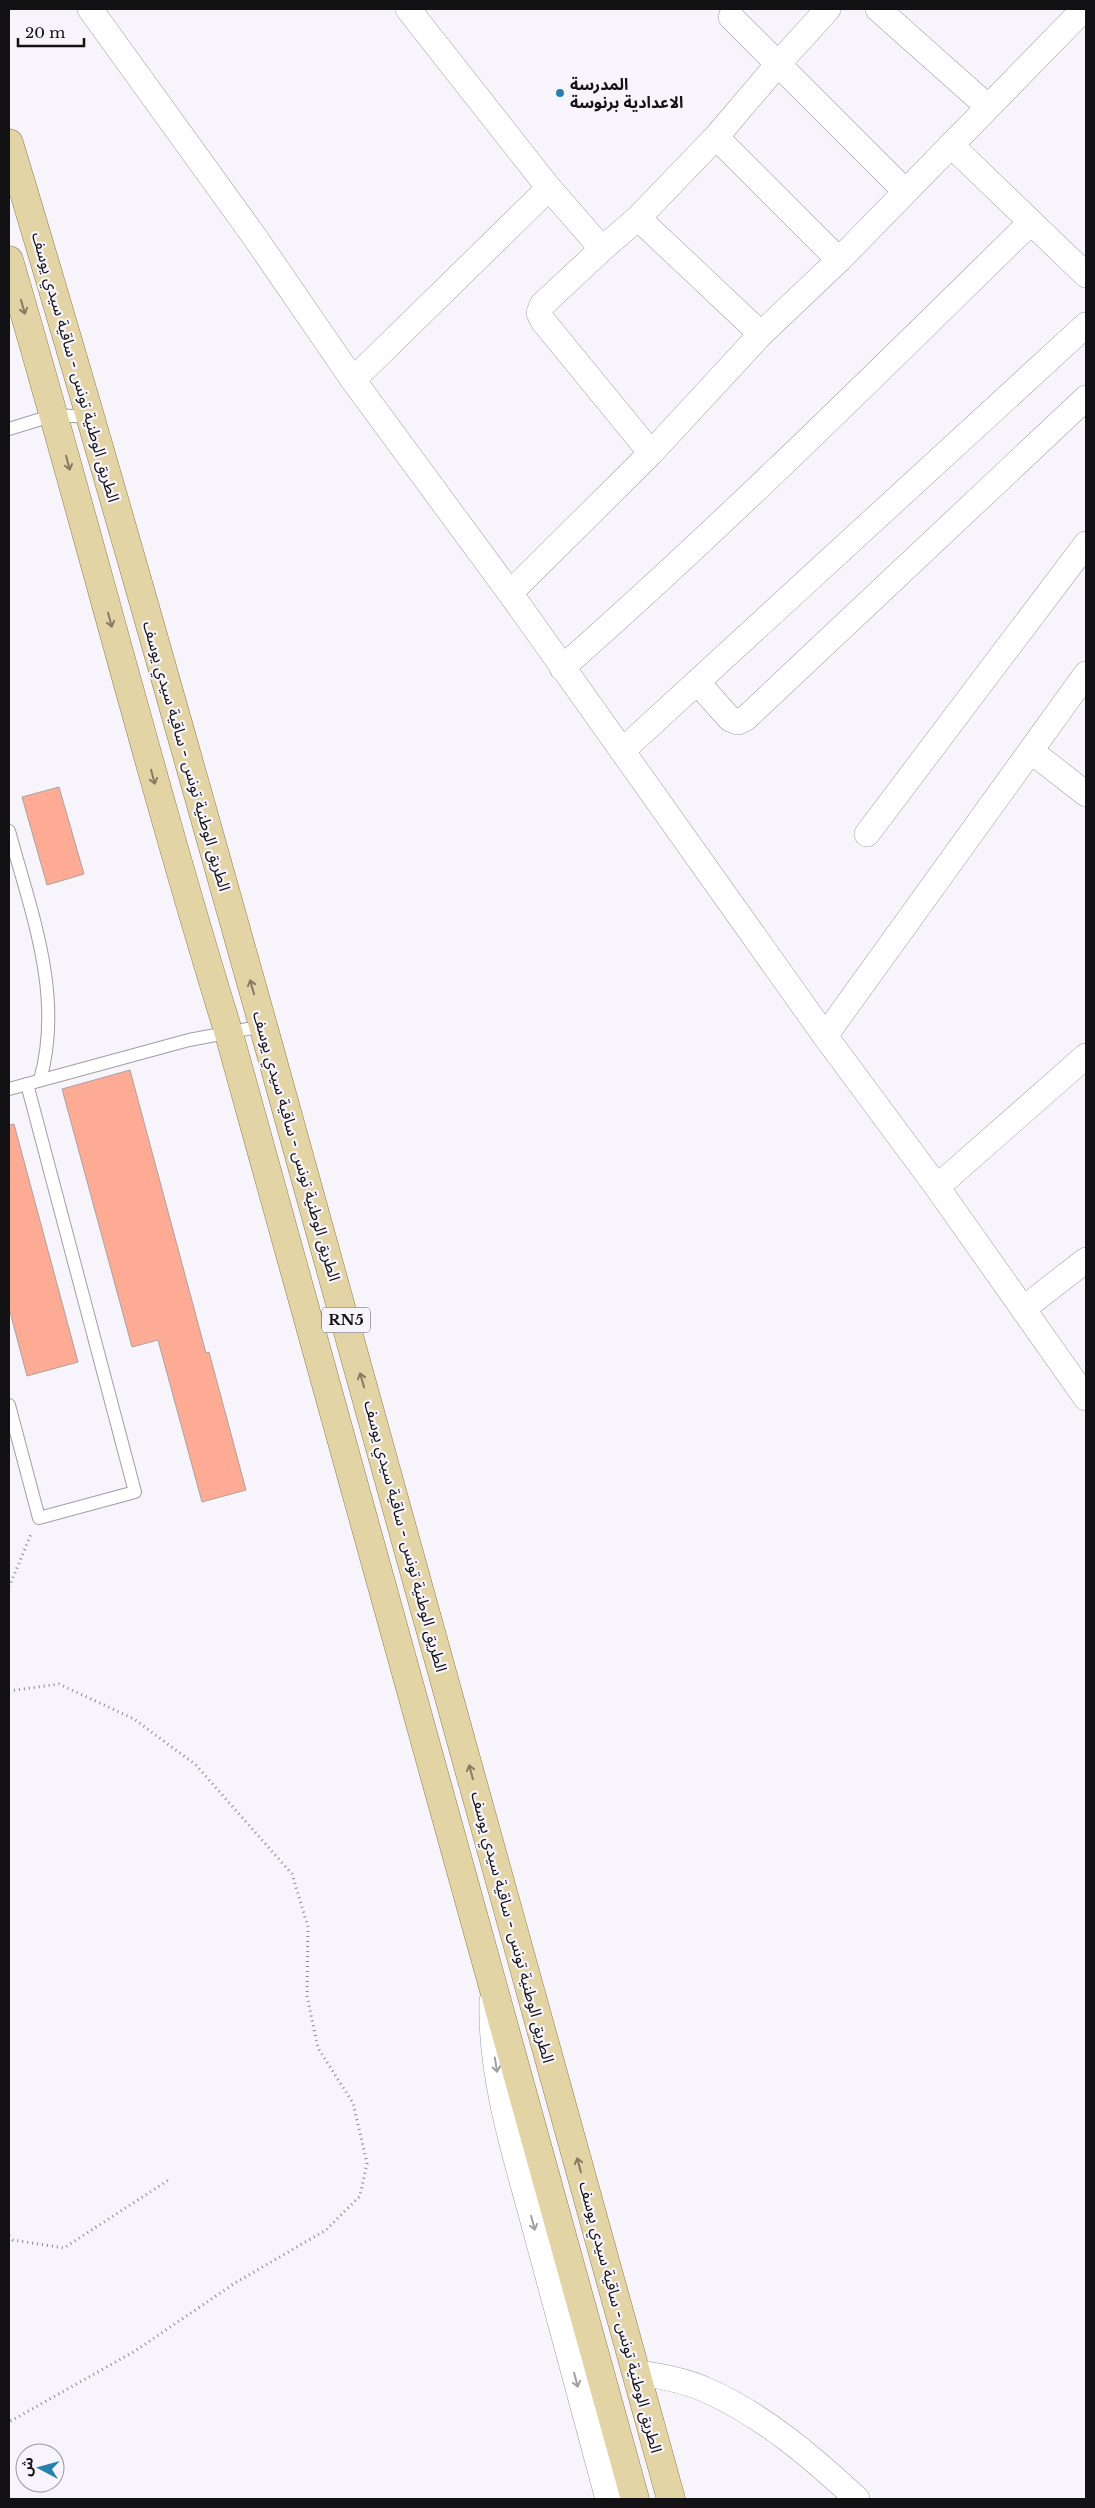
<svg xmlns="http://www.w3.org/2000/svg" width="1095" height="2508" font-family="'Libre Baskerville','Noto Sans Arabic',serif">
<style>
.building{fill:#fdab94;stroke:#aba3a1}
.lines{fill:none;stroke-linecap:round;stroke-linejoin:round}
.service-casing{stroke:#a19ea4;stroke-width:14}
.minor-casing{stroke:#a19ea4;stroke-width:26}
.primary-casing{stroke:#8e7d4b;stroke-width:29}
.path{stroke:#8b898d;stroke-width:3;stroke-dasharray:1 4;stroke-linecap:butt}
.service{stroke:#fff;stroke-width:12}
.minor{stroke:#fff;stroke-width:25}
.primary{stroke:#e3d4a5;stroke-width:28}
.oneway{stroke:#857c63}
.oneway2{stroke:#a0a0a1}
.poi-dot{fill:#2681af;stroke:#f7f4fb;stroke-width:2}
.labels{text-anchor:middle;stroke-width:4.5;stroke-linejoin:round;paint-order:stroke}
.shield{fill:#f7f4fb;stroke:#575559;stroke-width:1}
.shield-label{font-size:15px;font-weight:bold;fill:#121113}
.poi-label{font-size:16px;font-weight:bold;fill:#121113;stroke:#f7f4fb;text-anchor:start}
.street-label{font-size:16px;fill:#121113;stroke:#f7f4fb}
</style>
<rect width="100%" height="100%" fill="#f7f4fb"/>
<g class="building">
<polygon points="59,787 84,874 47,885 22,797"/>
<polygon points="130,1070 206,1353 209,1352 246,1490 202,1502 158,1340 132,1347 62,1089"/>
<polygon points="14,1124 78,1362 27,1376 9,1308 9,1125"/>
</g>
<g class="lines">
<defs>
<g id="service">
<polyline points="9,429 54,415 92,417"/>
<path d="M9 831C31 912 64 996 40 1080"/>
<polyline points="9,1089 189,1040 263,1026"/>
<polyline points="9,1405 39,1518 135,1492 27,1084"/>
</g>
<g id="minor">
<polyline points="90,9 254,236 353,380 510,593 825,1036 937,1187 1086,1398"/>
<polyline points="408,9 549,188 602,249 638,218 716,137 778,64 828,9"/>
<polyline points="878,9 987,106"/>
<polyline points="731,17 905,191"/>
<polyline points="716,137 839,260"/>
<polyline points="951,145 1086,275"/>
<polyline points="638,218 761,334"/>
<polyline points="602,249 542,305 539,313 543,321 651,453"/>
<polyline points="353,380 549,188"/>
<polyline points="510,593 651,453 761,334 839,260 1084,9"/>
<path d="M562 668C724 525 877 373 1031 222"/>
<polyline points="697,682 730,719 738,722 746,718 1086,398"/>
<polyline points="622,751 1086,325"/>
<polyline points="1031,751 1086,794"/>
<polyline points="867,834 1086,544"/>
<polyline points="825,1036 1086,674"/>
<polyline points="937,1187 1086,1056"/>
<polyline points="1023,1309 1086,1260"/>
<path d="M492 2001C490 2079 516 2157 536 2232 560 2321 584 2410 608 2499"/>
<path d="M635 2372C659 2376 684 2380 706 2390 763 2415 812 2457 857 2499"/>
</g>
<g id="primary">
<path d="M9 143C98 437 181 733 264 1029 401 1519 534 2010 671 2499"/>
<path d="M9 260C85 518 150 778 229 1034L635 2499"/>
</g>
</defs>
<use href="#service" class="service-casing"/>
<use href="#minor" class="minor-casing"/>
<use href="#primary" class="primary-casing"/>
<g class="path">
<polyline points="9,1587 32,1532"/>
<polyline points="9,1691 59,1684 134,1719 196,1765 292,1874 308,1927 307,1996 318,2048 353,2103 367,2163 360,2196 326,2230 235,2283 135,2351 9,2422"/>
<polyline points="9,2236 13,2240 64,2248 170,2179"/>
</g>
<use href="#service" class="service"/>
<use href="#minor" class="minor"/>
<use href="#primary" class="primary"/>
</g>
<defs><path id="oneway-shaft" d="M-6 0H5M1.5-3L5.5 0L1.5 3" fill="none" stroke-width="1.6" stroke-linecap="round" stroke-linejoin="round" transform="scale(1.25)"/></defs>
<g class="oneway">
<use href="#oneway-shaft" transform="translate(23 307) rotate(74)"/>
<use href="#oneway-shaft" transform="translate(68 463) rotate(75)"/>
<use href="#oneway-shaft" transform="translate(110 620) rotate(75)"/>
<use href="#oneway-shaft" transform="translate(153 777) rotate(75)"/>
<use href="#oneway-shaft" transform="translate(252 987) rotate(-106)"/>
<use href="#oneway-shaft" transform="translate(362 1380) rotate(-106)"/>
<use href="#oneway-shaft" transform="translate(471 1772) rotate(-105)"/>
<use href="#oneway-shaft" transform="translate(579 2165) rotate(-105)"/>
</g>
<g class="oneway2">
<use href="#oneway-shaft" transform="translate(496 2065) rotate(81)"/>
<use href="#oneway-shaft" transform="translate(533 2223) rotate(75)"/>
<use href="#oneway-shaft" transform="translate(576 2380) rotate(75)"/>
</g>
<circle class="poi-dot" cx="560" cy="93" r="5"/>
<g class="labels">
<rect class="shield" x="322" y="1307.5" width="48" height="25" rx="4"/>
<g class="shield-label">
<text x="346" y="1325">RN5</text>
</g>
<g class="poi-label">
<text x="570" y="90">المدرسة<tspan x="570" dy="18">الاعدادية برنوسة</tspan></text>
</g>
<g class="street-label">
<text transform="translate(76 367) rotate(74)" y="6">الطريق الوطنية تونس - ساقية سيدي يوسف</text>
<text transform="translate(187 756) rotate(74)" y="6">الطريق الوطنية تونس - ساقية سيدي يوسف</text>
<text transform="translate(297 1146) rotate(74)" y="6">الطريق الوطنية تونس - ساقية سيدي يوسف</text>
<text transform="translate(406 1536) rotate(75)" y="6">الطريق الوطنية تونس - ساقية سيدي يوسف</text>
<text transform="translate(513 1927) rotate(75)" y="6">الطريق الوطنية تونس - ساقية سيدي يوسف</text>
<text transform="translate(621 2317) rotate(75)" y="6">الطريق الوطنية تونس - ساقية سيدي يوسف</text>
</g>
</g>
<rect width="1095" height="2508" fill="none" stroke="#121113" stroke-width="20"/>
<g transform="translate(40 2468) rotate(276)"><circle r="24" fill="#f7f4fb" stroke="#9b999e"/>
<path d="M0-4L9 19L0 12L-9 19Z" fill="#2681af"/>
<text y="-8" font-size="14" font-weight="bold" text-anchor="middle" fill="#121113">ش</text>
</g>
<path d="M18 38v8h66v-8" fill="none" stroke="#121113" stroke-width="2.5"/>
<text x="25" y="38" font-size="15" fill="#121113" stroke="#f7f4fb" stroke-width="4" paint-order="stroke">20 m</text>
</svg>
